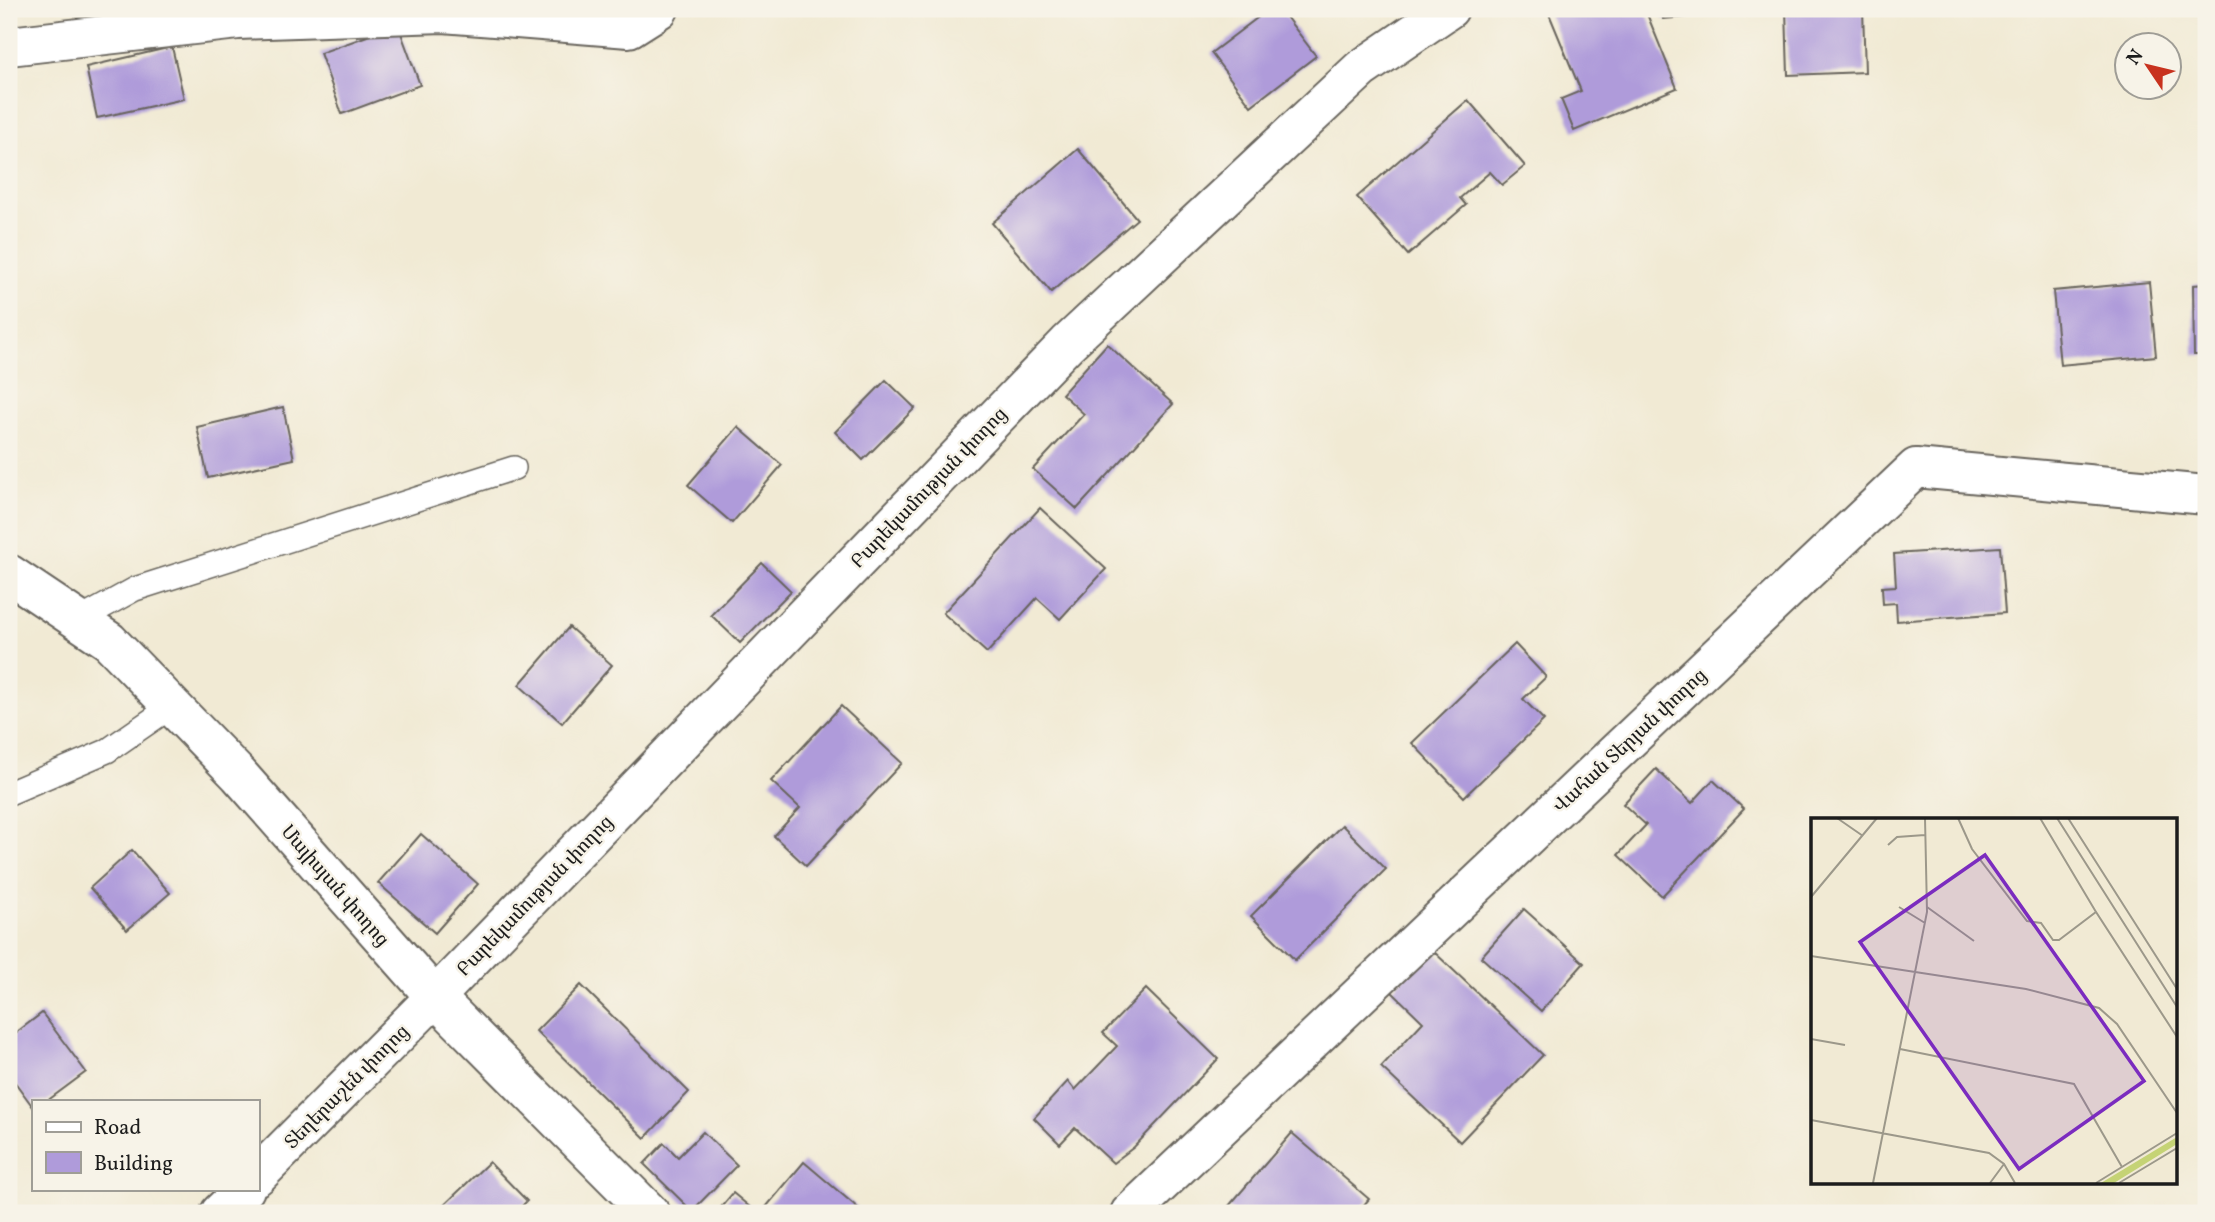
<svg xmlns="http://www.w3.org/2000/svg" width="2215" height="1222" font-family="Vollkorn,'Noto Serif Armenian',serif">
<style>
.building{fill:#af9bda}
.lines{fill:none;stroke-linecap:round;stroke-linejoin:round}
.service-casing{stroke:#67645c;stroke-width:26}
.minor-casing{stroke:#67645c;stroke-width:42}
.service{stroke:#fff;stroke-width:23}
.minor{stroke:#fff;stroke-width:38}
.labels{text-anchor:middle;stroke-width:5;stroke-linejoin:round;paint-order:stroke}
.street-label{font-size:19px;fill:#1c1c1c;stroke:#f7f3e8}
.inset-road{fill:none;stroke:#9c988a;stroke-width:2}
.view{fill:#7b2cbf;fill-opacity:0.15;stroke:#7b2cbf;stroke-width:3.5}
.inset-edge{fill:none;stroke:#1c1c1c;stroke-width:3.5}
</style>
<rect width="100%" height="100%" fill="#f7f3e8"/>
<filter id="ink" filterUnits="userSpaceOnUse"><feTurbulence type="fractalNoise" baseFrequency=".0143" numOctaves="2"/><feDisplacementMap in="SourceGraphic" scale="14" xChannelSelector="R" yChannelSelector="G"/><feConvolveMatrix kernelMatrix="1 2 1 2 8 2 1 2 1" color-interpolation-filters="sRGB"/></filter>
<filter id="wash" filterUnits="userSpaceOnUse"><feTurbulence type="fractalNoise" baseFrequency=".00686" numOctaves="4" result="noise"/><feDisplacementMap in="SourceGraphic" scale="28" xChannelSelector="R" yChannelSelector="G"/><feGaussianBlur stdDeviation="1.57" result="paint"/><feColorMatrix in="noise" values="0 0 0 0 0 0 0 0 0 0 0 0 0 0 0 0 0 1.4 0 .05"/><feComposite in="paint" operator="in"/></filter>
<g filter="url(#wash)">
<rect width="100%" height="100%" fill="#f1ead4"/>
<g id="blocks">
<g class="building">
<polygon points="1269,9 1280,9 1316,56 1251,106 1211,53"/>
<polygon points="1547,9 1645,9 1677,88 1574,131 1561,99 1581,91"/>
<polygon points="1662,9 1686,9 1686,17 1663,19"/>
<polygon points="1786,9 1863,9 1865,72 1788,75"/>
<polygon points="398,25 420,85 342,114 320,53"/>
<polygon points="172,47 184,99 97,118 86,67"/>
<polygon points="1468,100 1525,166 1502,185 1490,172 1460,198 1466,205 1408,255 1357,197"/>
<polygon points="1078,149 1137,219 1051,292 992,223"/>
<polygon points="2149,282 2156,356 2060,365 2053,291"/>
<polygon points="2206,284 2206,355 2194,355 2193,285"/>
<polygon points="1107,344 1173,404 1077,509 1033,469 1084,414 1062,394"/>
<polygon points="886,380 915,408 863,460 835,432"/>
<polygon points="283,407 294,459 208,478 197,427"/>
<polygon points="738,427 782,465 732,523 688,485"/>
<polygon points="1040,508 1106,569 1060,619 1037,598 987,653 943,613"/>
<polygon points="2000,547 2005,613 1897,621 1896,603 1883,604 1882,587 1896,586 1894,554"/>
<polygon points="762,563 791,591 740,643 711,615"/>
<polygon points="569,627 612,665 562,723 519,685"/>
<polygon points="1515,644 1546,677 1523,699 1544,720 1464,797 1412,743"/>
<polygon points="841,706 902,763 806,866 774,836 800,808 771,781"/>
<polygon points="1656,769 1692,803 1713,780 1744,809 1662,896 1618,855 1646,825 1623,804"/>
<polygon points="1342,825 1386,869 1295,960 1251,916"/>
<polygon points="421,834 478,884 435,933 378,883"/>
<polygon points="132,850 170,893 127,930 90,888"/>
<polygon points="1524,909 1584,963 1541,1011 1481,957"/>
<polygon points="1431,949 1543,1055 1460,1142 1381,1067 1423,1022 1391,991"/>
<polygon points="581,985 689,1092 645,1138 536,1031"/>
<polygon points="1146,989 1218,1059 1134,1147 1113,1163 1075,1128 1060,1144 1034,1118 1068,1081 1075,1090 1117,1046 1103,1033"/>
<polygon points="42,1013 86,1072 47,1101 33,1101 33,1107 9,1074 9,1038"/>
<polygon points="703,1132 737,1165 692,1211 644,1164 664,1143 678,1157"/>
<polygon points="1292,1133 1369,1199 1357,1213 1235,1213 1228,1207"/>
<polygon points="489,1162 527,1201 515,1213 436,1213"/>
<polygon points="804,1162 864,1213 761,1213"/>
<polygon points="733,1193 757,1213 716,1213"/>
</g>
</g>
</g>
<g filter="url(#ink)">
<use href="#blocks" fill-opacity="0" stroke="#67645c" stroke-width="2"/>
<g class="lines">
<defs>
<g id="service">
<polyline points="79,620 135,589 514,468"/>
<polyline points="9,793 107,751 172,706"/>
</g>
<g id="minor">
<polyline points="9,46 238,20 443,13 629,28 659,9"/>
<polyline points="9,574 109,641 239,775 435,997 650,1213"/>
<polyline points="257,1176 435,997 1068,343 1361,69 1449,9"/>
<polyline points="220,1213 245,1189"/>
<polyline points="1130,1213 1916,468 2206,495"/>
</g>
</defs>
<use href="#service" class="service-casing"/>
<use href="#minor" class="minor-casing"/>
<use href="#service" class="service"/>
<use href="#minor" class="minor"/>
</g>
</g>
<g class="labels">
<g class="street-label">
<text transform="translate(928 487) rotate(-46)" y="7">Բարեկամության փողոց</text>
<text transform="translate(1629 740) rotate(-43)" y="7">Վահան Տերյան փողոց</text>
<text transform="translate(336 885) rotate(49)" y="7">Մայիսյան փողոց</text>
<text transform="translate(534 895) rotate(-46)" y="7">Բարեկամության փողոց</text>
<text transform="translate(346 1086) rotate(-45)" y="7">Տեղերաշեն փողոց</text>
</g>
</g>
<g transform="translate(1811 818)">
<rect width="366" height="366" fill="#f1ead4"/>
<path d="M366 319V326L303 365H290Z" fill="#c5d375"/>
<path class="inset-road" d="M26 0 52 18M147 0 161 31 216 103 230 105 242 122H248L285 94 366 219M229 0 285 94M246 0 366 189M257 0 366 171M77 27 86 19 114 17M0 79 66 0M88 89 114 105M116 89 163 123M0 138 215 171 288 190 306 206 366 295M0 221 34 227M89 231 263 266 311 349M0 302 178 335 193 346 204 365M62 365 116 94 114 0M179 365 193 346M285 365 366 315M308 365 366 330"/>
<path class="view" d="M174 37 333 263 208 351 49 124Z"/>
<rect width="366" height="366" class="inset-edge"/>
</g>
<rect width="2215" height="1222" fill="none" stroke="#f7f3e8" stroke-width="35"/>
<rect x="32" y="1100" width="228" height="91" fill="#f7f3e8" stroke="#9f9d96" stroke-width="2"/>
<rect x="46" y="1122" width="35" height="10" fill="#ffffff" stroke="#9f9d96" stroke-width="2"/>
<text x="94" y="1134" font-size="21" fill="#1c1c1c">Road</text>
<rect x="46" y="1152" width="35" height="21" fill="#af9bda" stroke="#9f9d96" stroke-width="2"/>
<text x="94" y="1170" font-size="21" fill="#1c1c1c">Building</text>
<g transform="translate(2148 66) rotate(305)"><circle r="33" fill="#f7f3e8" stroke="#9f9d96" stroke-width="2"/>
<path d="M0-5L12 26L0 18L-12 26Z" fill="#c8321e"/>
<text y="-10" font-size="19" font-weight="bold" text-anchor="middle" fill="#1c1c1c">N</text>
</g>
</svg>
